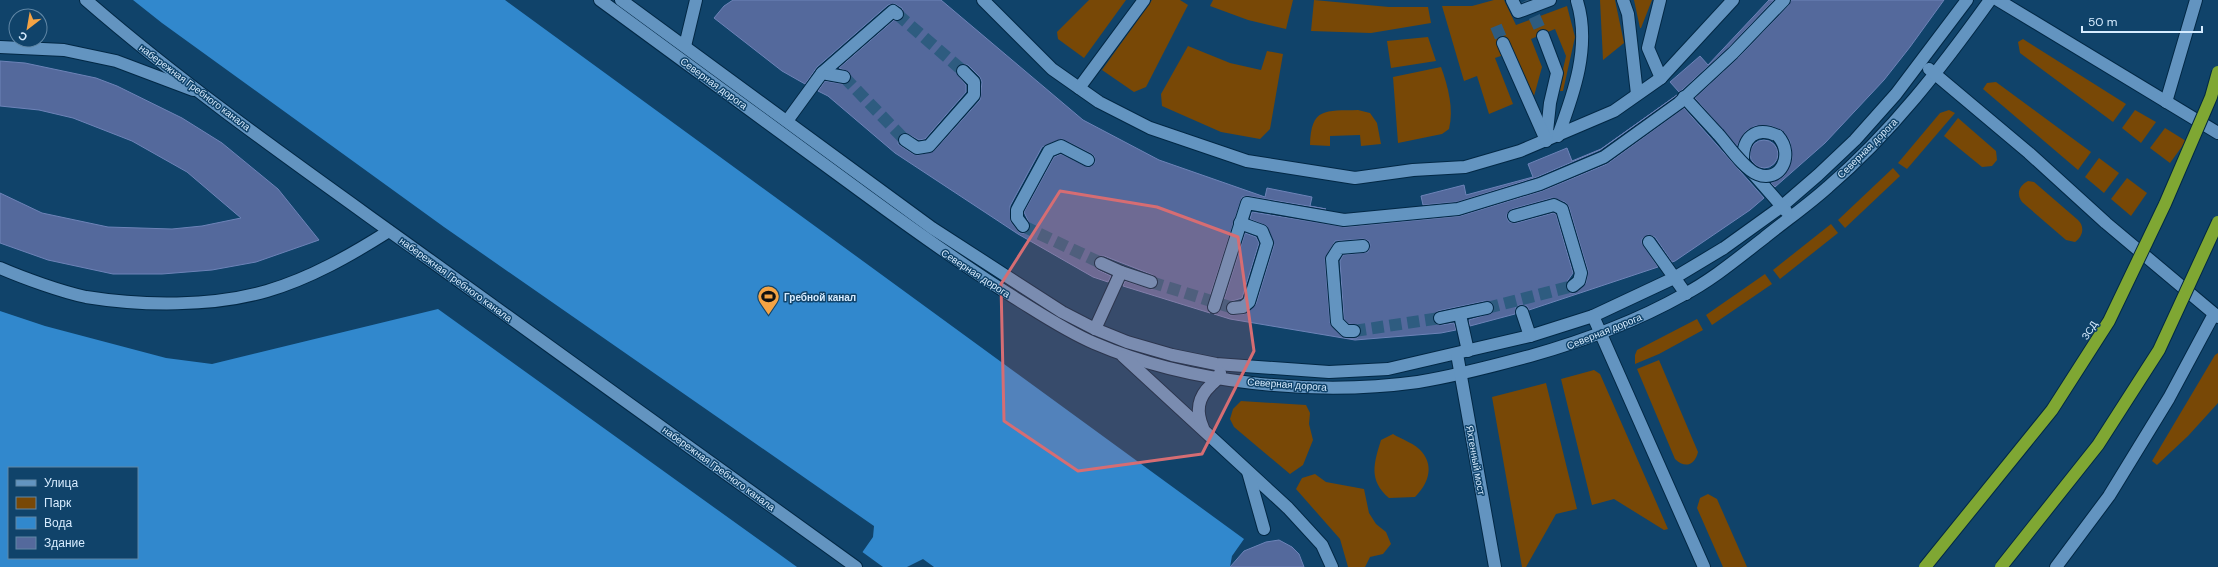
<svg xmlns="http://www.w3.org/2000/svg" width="2218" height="567" font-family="'DM Sans',sans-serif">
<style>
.green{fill:#784806}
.water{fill:#3188cd;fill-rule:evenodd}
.pier{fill:#10436a}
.building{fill:#54699c;stroke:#6d83b8;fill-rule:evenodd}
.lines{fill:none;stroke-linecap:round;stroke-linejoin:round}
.minor-tunnel{stroke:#2e5c80;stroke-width:12;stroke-dasharray:12 6;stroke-linecap:butt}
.minor-casing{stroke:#022845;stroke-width:14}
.minor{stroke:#6394c0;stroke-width:12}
.minor-bridge-casing{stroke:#022845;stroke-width:14;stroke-linecap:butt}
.highway-bridge-casing{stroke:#022845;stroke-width:14;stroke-linecap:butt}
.minor-bridge{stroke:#6394c0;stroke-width:12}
.highway-bridge{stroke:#7fa733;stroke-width:12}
.marked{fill:#d66d73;fill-opacity:0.2;stroke:#d66d73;stroke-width:3;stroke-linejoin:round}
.labels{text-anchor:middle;stroke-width:3;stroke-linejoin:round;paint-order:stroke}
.street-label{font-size:10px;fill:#d7ecff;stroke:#10436a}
.poi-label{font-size:10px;font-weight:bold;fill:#d7ecff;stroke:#10436a;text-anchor:start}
</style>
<rect width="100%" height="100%" fill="#10436a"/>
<g class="green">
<polygon points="1089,0 1126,0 1084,58 1058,39 1057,32"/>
<polygon points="1152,0 1180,0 1188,5 1146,87 1134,92 1102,70"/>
<polygon points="1213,0 1293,0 1286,29 1248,20 1210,6"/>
<polygon points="1314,0 1389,7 1428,7 1431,23 1371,33 1311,31"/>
<polygon points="1494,0 1504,0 1516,25 1567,6 1575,37 1563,91 1558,91 1566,56 1555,29 1531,39 1542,67 1534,96 1512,52 1495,58 1513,104 1489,114 1477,76 1464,81 1442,6 1472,6"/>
<polygon points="1600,0 1615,0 1624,43 1603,60"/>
<polygon points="1634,0 1652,0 1641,28 1640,28"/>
<polygon points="1428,37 1436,61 1391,68 1387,41"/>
<polygon points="2023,39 2126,104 2113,122 2020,53 2018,42"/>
<polygon points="1188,46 1230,63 1261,70 1267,51 1283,54 1270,129 1260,139 1221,132 1162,106 1161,94"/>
<path d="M1441 67C1448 86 1454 109 1449 129L1442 134 1398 143 1393 77Z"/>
<polygon points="1996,82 2091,152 2078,170 1983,89 1987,83"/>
<path d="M1358 110 1370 113 1377 123 1381 144 1361 146 1360 135 1330 136V146L1310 145C1311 107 1325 111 1358 110Z"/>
<polygon points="1949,110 1955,113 1907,169 1898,163 1940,113"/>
<polygon points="2135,110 2156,122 2141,143 2122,128"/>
<polygon points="1958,118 1996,151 1997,160 1992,166 1982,167 1944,136"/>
<polygon points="2165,128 2186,141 2170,163 2150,148"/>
<polygon points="2099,158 2119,173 2104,193 2085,177"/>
<polygon points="1893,168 1900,176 1845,228 1838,220"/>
<polygon points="2127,178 2147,193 2131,216 2111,199"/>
<path d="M2028 181 2034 182 2078 220C2085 227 2083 236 2075 242L2066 240 2022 202C2016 193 2019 186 2028 181Z"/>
<polygon points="1831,224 1838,233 1780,279 1773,270"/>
<polygon points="1765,274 1772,284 1712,325 1706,315"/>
<polygon points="1697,319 1703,330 1659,354 1635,364 1635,355 1637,350"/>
<polygon points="2218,353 2218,403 2188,436 2157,465 2152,461 2215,355"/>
<path d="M1659 360 1698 452C1695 465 1685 469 1675 459L1637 369Z"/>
<polygon points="1594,370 1600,374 1668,529 1664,530 1614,499 1592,505 1561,379"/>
<polygon points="1546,383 1577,509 1556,514 1526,567 1522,567 1492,397"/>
<polygon points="1241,401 1306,405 1310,413 1309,424 1313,440 1303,465 1290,474 1234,427 1230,419 1233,409"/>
<path d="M1393 434C1401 439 1416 444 1422 452 1435 468 1427 485 1415 497L1389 498C1368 480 1374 463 1381 440Z"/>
<polygon points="1315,474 1326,482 1364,489 1369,513 1376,524 1386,532 1391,544 1383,554 1370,557 1365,567 1348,567 1340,539 1296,489 1302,478"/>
<polygon points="1708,494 1717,499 1747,567 1723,567 1697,508 1700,498"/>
</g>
<g class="water">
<polygon points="133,0 505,0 1244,539 1232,556 1230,567 934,567 923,559 907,567 852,567 873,537 874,526 444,227 162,23"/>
<path d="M438 309 797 567H0V311L45 326 166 358 212 364ZM9 468H137V558H9Z"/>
</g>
<polygon class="pier" points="861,551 883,567 850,567"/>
<g class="building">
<path d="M733 0H941L1083 120 1159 160 1265 197 1267 188 1312 197 1310 206 1326 209 1248 196 1242 197 1207 305 1210 313 1123 286 1125 281 1152 289 1156 287 1158 281 1153 275 1104 256 1096 257 1094 264 1098 270 1111 276 1108 282 1093 277 1018 234 895 153 828 96 818 91 825 81 843 84 849 82 851 78 849 72 839 68 894 20 900 21 903 19 904 15 902 8 895 4 888 5 817 67 805 84 782 71 714 18 724 6ZM961 64 968 65 980 77 982 82 980 100 934 151 918 155 913 154 898 144 899 136 906 133 919 140 925 139 966 92V85L956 73 957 66ZM1062 139 1092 154 1094 156 1095 163 1088 167 1061 154 1054 157 1024 212 1030 225V229L1024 233H1020L1011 222 1010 206 1042 147Z"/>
<polygon points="1769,0 1774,0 1728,48 1682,90 1679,92 1670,82 1700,56 1708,65"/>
<polygon points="1791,0 1944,0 1910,47 1884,80 1825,143 1775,187 1771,183 1784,176 1792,159 1790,141 1783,131 1771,126 1755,126 1746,131 1737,146 1695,98 1738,58 1789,5"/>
<polygon points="0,61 25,63 96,78 117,86 182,118 222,143 278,189 319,240 256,262 212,270 162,274 113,274 48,260 0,243 0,193 42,213 108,227 172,229 202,226 241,218 187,172 132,141 73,118 39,110 0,106"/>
<polygon points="1677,95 1600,150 1537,177 1457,202 1423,205 1421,196 1464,185 1466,195 1533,177 1528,164 1567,148 1572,161 1601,149"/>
<path d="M1684 108 1764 198 1750 210 1675 261 1672 262 1655 237 1648 235 1642 239V243L1658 267 1529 310 1527 306 1520 305 1516 307 1515 314 1470 326 1469 320 1492 313 1494 307 1492 303 1485 301 1438 311 1433 315 1434 323 1441 325 1454 323 1456 330 1441 333 1355 340 1230 319 1214 314 1221 309 1245 233 1256 237 1259 243 1242 298 1229 302 1226 309 1230 315 1244 314 1256 304 1274 245 1267 226 1250 219 1252 212 1345 227 1460 216 1542 191 1607 164ZM1552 198 1565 202 1569 207 1588 271 1586 283 1575 293H1570L1566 288V283L1573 273 1556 214 1553 213 1516 223 1509 222 1507 218V214L1512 209ZM1363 239 1369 241 1370 245 1368 252 1343 255 1340 261 1344 319 1349 324 1358 325 1361 331 1357 338H1346L1341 336 1330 323 1325 259 1335 241Z"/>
<circle cx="1764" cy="154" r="14"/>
<polygon points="1279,540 1292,547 1299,554 1304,567 1230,567 1244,551 1266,542"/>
</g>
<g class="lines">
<g class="minor-tunnel">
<polyline points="1527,0 1543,36"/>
<polyline points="897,14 963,71"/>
<polyline points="1496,26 1503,43"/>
<polyline points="844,77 905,140"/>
<polyline points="1023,226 1101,263"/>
<polyline points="1151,282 1233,308"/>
<polyline points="1487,308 1573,286"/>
<polyline points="1354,331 1440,318"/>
</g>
<defs>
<g id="minor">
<path d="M86 0C193 93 312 175 427 258 570 361 713 465 856 567"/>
<path d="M600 0C689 65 777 130 866 195 915 231 964 266 1015 298 1041 314 1066 331 1094 343 1189 384 1316 396 1418 382 1456 376 1493 366 1530 356 1583 341 1635 322 1683 295 1712 280 1738 258 1764 238 1785 221 1808 205 1828 187 1891 133 1942 67 1990 0"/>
<polyline points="621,0 932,228 1062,312 1095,329 1127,342 1172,355 1216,364 1329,372 1388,369 1530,336 1593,316 1674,278 1724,248 1781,207 1818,175 1855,140 1896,94 1967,0"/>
<polyline points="983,0 1052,69 1099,102 1150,128 1247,161 1355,178 1413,170 1465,167 1520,151 1614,111 1661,78 1733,0"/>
<polyline points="1512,0 1518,12 1550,0"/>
<polyline points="1623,0 1628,14 1637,94"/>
<polyline points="1660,0 1648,48 1661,78"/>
<polyline points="1998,0 2218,133"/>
<polyline points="1543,36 1557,73 1550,103 1546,141"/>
<polyline points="1503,43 1546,140"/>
<polyline points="685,46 696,0"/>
<polyline points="0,47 64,50 116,61 193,90"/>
<polyline points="1929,69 2029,153 2106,223 2218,317"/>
<polyline points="822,73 893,11 897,14"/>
<polyline points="1079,88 1144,0"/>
<polyline points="1684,97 1718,134"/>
<polyline points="2166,102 2196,0"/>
<polyline points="787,121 822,73 844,77"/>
<path d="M1558 136C1574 93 1591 46 1577 1"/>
<path d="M1778 136C1755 125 1742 138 1743 162L1786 211"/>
<polyline points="905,140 917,148 929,146 974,95 974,82 963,71"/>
<polyline points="1514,216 1554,205 1562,209 1581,273 1579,281 1573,286"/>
<polyline points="1023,226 1017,218 1017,210 1049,151 1061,146 1088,160"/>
<polyline points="1649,242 1686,294"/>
<polyline points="1101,263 1121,272 1151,282"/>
<path d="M0 268C23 278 62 292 86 297 142 306 212 307 267 291 311 278 351 255 389 231"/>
<polyline points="1214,307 1247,203 1344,220 1458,209 1540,184 1604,157 1679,103 1733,53 1784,0"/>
<polyline points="1233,308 1243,307 1249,302 1267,243 1262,231 1240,223"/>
<polyline points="1522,312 1530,336"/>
<polyline points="1460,315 1468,351"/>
<polyline points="1593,316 1704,567"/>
<polyline points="1440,318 1487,308"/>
<polyline points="1095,329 1121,272"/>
<polyline points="1354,331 1346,331 1337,322 1332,259 1339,248 1363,246"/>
<polyline points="1457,354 1495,567"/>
<polyline points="1123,356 1288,508 1322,545 1332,567"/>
<path d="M1203 428C1196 412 1197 398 1211 385 1215 381 1219 379 1220 373"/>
<polyline points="1248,472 1264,529"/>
<polyline points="2056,567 2109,496 2169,398 2214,314"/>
</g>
</defs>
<use href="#minor" class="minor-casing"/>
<use href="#minor" class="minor"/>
<defs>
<path id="minor-bridge" d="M1718 134C1728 145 1744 169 1757 174 1780 184 1795 155 1778 136"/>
<g id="highway-bridge">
<polyline points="1925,567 2052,410 2109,321 2165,204 2211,97 2218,72"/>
<polyline points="2001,567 2098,445 2159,350 2218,222"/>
</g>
</defs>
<use href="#minor-bridge" class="minor-bridge-casing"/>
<use href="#highway-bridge" class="highway-bridge-casing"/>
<use href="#minor-bridge" class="minor-bridge"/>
<use href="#highway-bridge" class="highway-bridge"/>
</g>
<path class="marked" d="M1060 191 1157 207 1238 237 1254 351 1202 454 1078 471 1004 421 1001 284Z"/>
<defs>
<symbol id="stadium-pin" viewBox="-11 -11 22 30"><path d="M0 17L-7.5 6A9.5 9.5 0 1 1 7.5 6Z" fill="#f4a344" stroke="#10436a"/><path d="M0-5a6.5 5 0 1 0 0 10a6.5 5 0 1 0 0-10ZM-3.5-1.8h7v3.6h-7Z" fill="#111"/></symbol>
</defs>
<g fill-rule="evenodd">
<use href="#stadium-pin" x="756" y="284" width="25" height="34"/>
</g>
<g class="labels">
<g class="street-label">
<text transform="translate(714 83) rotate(36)" y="4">Северная дорога</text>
<text transform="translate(195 87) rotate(37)" y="4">набережная Гребного канала</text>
<text transform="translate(1867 148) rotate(-45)" y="4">Северная дорога</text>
<text transform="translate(976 273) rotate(33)" y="4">Северная дорога</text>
<text transform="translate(456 279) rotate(36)" y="4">набережная Гребного канала</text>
<text transform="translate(2089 330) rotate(-57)" y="4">ЗСД</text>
<text transform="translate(1604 331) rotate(-22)" y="4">Северная дорога</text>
<text transform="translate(1287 384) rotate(4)" y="4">Северная дорога</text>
<text transform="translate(1476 460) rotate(80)" y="4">Яхтенный мост</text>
<text transform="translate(719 468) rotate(36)" y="4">набережная Гребного канала</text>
</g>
<g class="poi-label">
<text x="784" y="301">Гребной канал</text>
</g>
</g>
<rect x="8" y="467" width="130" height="92" fill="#10436a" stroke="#6087a6"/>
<rect x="16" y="480" width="20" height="6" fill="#6394c0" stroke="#6087a6"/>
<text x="44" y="487" font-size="12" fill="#d7ecff">Улица</text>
<rect x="16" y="497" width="20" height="12" fill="#784806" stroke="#6087a6"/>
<text x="44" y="507" font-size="12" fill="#d7ecff">Парк</text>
<rect x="16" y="517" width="20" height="12" fill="#3188cd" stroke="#6087a6"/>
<text x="44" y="527" font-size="12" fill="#d7ecff">Вода</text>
<rect x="16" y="537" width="20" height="12" fill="#54699c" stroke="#6087a6"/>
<text x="44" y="547" font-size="12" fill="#d7ecff">Здание</text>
<g transform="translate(28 28) rotate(211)"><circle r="19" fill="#10436a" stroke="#6087a6"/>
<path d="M0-3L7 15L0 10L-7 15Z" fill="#f4a344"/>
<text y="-6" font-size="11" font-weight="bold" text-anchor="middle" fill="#d7ecff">С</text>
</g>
<path d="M2082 26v6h120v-6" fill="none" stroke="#d7ecff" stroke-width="2"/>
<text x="2088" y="26" font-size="12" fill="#d7ecff" stroke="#10436a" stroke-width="3" paint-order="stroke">50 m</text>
</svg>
